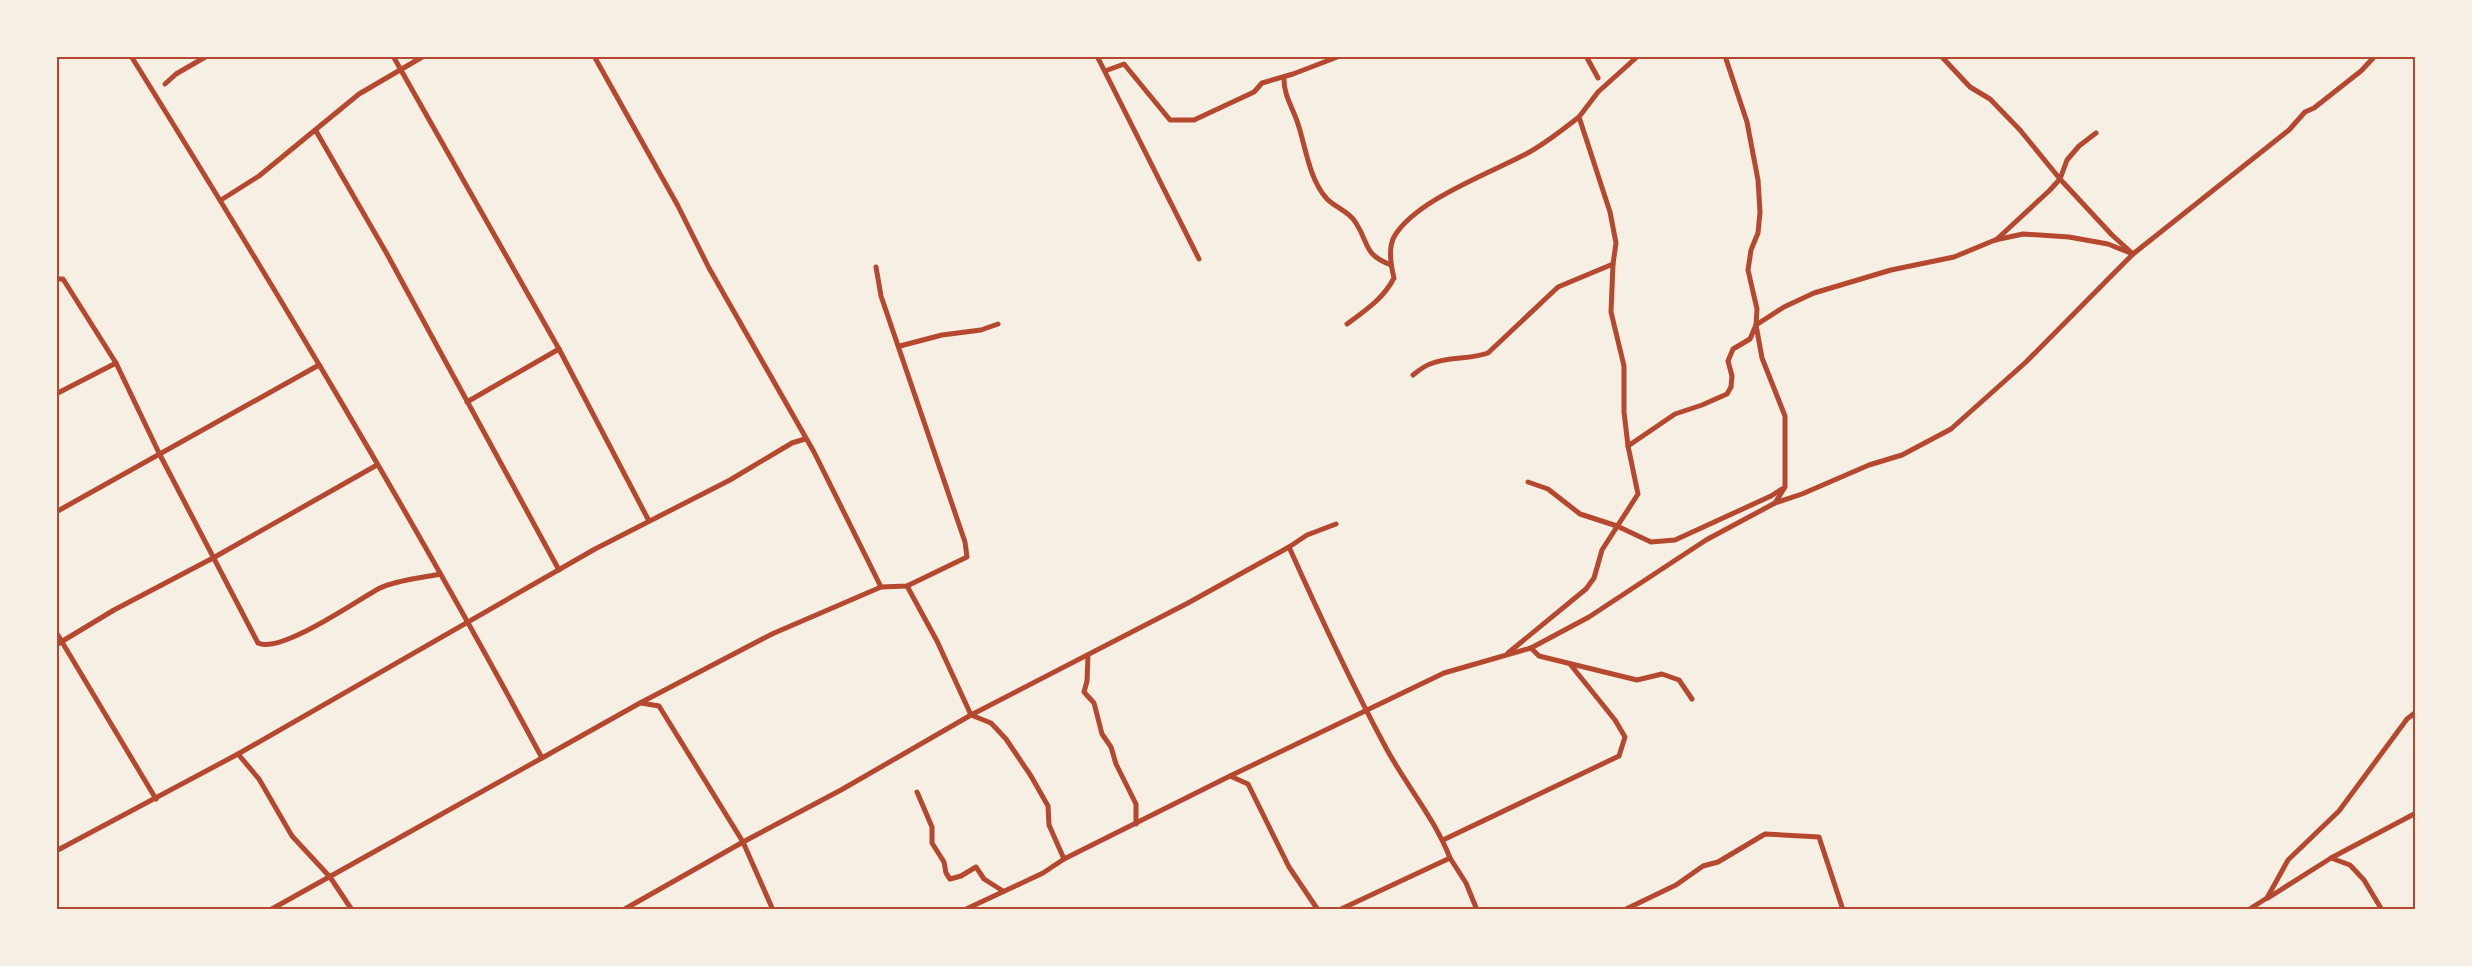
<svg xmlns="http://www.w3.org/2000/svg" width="2472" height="966" font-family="Karla,sans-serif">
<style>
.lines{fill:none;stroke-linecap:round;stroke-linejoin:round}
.minor{stroke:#b5482f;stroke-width:5}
.neatline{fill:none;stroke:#b5482f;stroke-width:2}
</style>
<rect width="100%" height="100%" fill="#f6efe4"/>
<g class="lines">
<g class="minor">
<path d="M131 56C274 286 414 519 542 758L270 910"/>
<polyline points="393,56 559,349 649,521"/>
<polyline points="594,56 678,206 709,268 814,452 881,587"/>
<polyline points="1097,56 1199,259"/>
<polyline points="1586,56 1598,78"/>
<polyline points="1105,71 1124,64 1170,120 1194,120 1254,92 1262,83 1293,74 1340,56"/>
<path d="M1284 77C1283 94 1293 108 1298 124 1306 148 1309 179 1327 199 1336 208 1349 211 1356 223 1370 245 1363 254 1391 265"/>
<polyline points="165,84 176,74 207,56"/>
<polyline points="316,131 387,254 559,570"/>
<polyline points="221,200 259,176 359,94 424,56"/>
<polyline points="1996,240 2049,191 2060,179 2067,160 2079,146 2096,133"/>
<path d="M56 279H63L116 363 160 455 258 643C281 654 357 600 380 588 397 580 422 578 440 574"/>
<path d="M1347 324C1366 310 1383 299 1394 278 1391 266 1388 248 1394 237 1414 201 1490 173 1526 154 1545 144 1562 130 1579 117"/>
<polyline points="900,346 942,335 981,330 998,324"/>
<path d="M1413 375C1418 371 1424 366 1430 364 1449 356 1469 360 1488 353L1558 287 1613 264"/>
<polyline points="56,394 116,363"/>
<polyline points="467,402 559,349"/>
<polyline points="1628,446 1675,414 1702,405 1727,394 1731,387 1732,376 1728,361 1733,349 1750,339 1756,325 1757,309 1748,270 1751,250 1758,233 1760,212 1758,180 1747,122 1725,56"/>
<polyline points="1528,482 1548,489 1580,514 1617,526 1651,542 1675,540 1771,496 1782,489"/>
<polyline points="1775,503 1785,487 1785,416 1762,358 1756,325 1784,307 1814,293 1891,270 1954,257 1995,240 2023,234 2069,237 2108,244 2133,254 2112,235 2060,179 2020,130 1990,99 1970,87 1941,56"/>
<polyline points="56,512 319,365"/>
<path d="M1289 547C1319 614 1350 681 1385 746 1405 784 1434 817 1450 858"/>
<polyline points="907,586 937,641 971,715 991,723 1006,739 1031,776 1048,806 1049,825 1064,859"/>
<polyline points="56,632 156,799"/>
<polyline points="56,645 114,610 213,558 377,465"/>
<polyline points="1531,648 1539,656 1637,680 1662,674 1679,680 1692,699"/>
<polyline points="1508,653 1586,589 1594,578 1602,550 1638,494 1628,446 1624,412 1624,366 1611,312 1613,264 1616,243 1610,212 1579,117 1598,92 1638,56"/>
<polyline points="1088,655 1087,681 1084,692 1094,703 1102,734 1111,747 1116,764 1136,804 1136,824"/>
<polyline points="641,703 659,706 743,842 773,910"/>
<polyline points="238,754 259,779 292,836 330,877 352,910"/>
<polyline points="542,758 640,703 772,634 881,587 907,586 967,557 965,542 881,296 876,267"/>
<polyline points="1230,776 1248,784 1289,867 1318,910"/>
<polyline points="917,792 932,827 932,843 944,862 946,873 950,879 961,876 976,867 984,879 1003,891"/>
<polyline points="1443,840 1619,756 1625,737 1615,720 1570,664"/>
<polyline points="56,851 238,754 595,549 730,480 792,443 805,439"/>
<polyline points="2331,858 2350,865 2364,880 2382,910"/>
<polyline points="2268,898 2331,858 2416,813"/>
<polyline points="623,910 743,842 841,790 971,715 1188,603 1289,547 1307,535 1336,524"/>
<polyline points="964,910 1043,873 1064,859 1230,776 1444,673 1531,648 1589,617 1706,540 1775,503 1802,494 1869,465 1902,455 1951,429 2026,362 2133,254 2289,130 2305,112 2314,108 2361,71 2375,56"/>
<polyline points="1339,910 1450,858 1466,883 1477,910"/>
<polyline points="1624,910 1676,885 1703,866 1718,862 1765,834 1819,837 1843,910"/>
<polyline points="2248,910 2267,898 2288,860 2339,811 2407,719 2416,712"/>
</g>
</g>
<rect width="2472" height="966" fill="none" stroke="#f6efe4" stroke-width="115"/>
<rect x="58" y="58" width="2356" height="850" class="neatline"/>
</svg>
